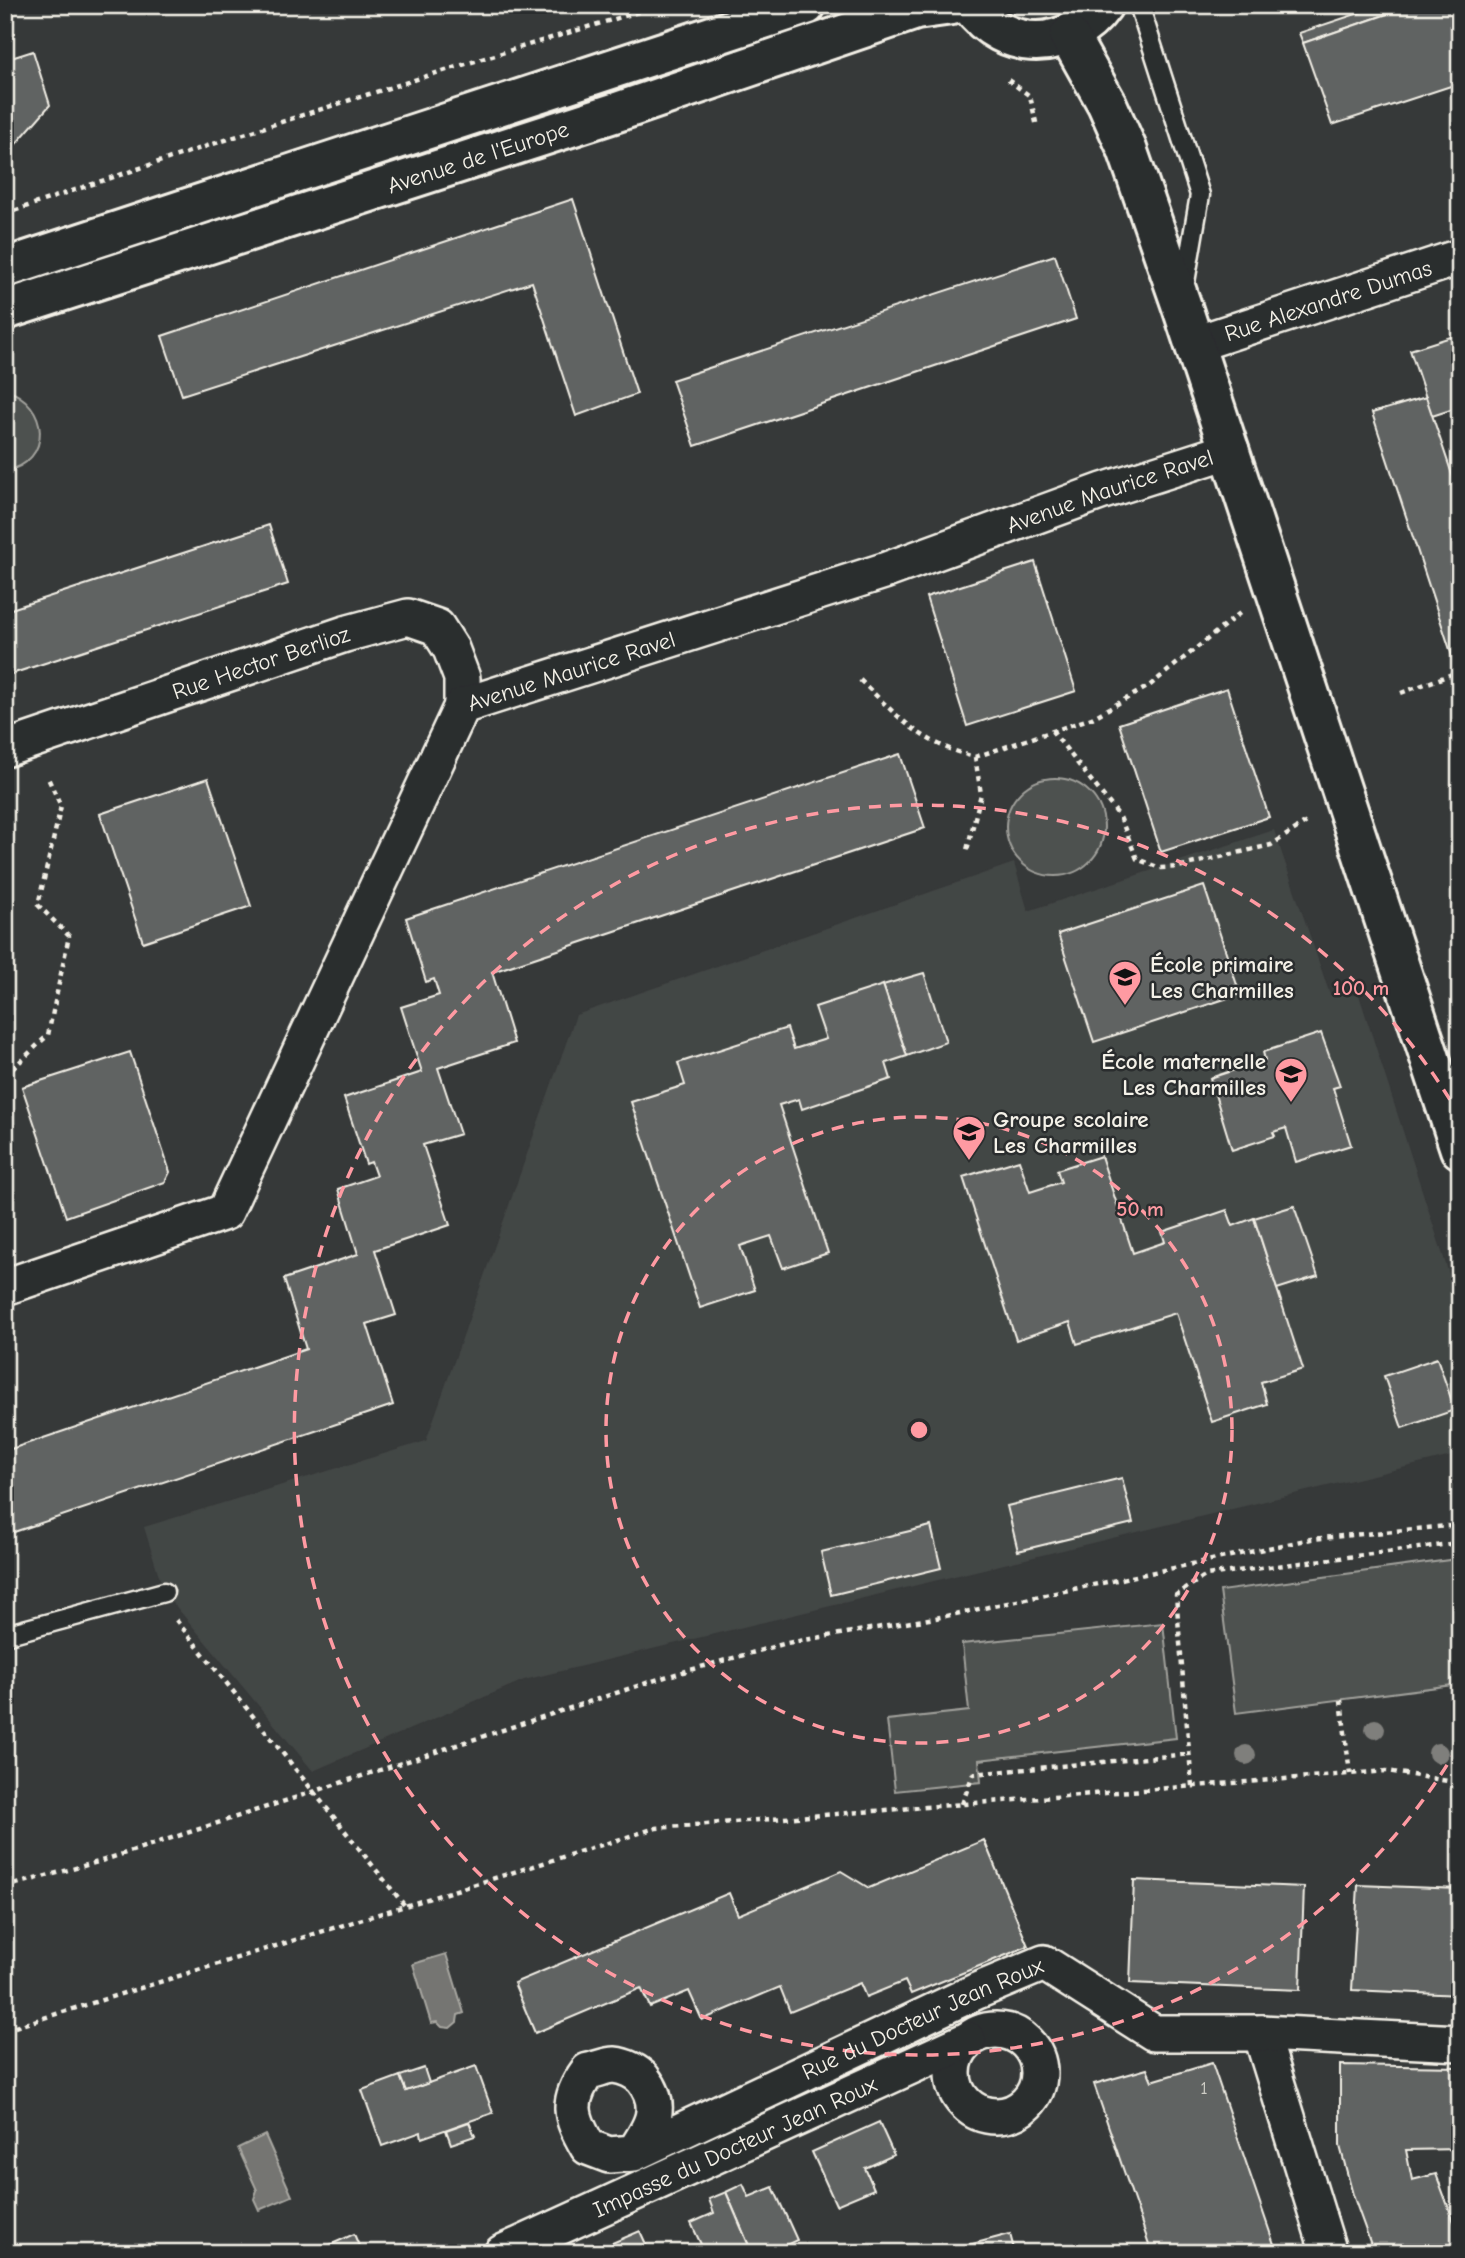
<svg xmlns="http://www.w3.org/2000/svg" width="1465" height="2258" font-family="'Comic Neue',sans-serif">
<style>
.built{fill:#434645}
.green{fill:#4e514f;stroke:#a1a19c;stroke-width:2}
.water{fill:#757572;stroke:#a8a7a1;stroke-width:2}
.building{fill:#616362;stroke:#f4f1e8;stroke-width:2}
.lines{fill:none;stroke-linecap:round;stroke-linejoin:round}
.service-casing{stroke:#f4f1e8;stroke-width:23}
.minor-casing{stroke:#f4f1e8;stroke-width:40}
.tertiary-casing{stroke:#f4f1e8;stroke-width:44}
.path{stroke:#f4f1e8;stroke-width:4.5;stroke-dasharray:5 5;stroke-linecap:butt}
.service{stroke:#2a2d2e;stroke-width:18}
.minor{stroke:#2a2d2e;stroke-width:35}
.tertiary{stroke:#2a2d2e;stroke-width:38}
.tree{fill:#7f7f7c}
.ring{fill:none;stroke:#ff9aa2;stroke-width:3.5;stroke-dasharray:12 9}
.labels{text-anchor:middle;stroke-width:5;stroke-linejoin:round;paint-order:stroke}
.number-label{font-size:19px;fill:#cfcec6}
.street-label{font-size:23px;fill:#f4f1e8;stroke:#2a2d2e}
.poi-label{font-size:23px;font-weight:bold;fill:#f4f1e8;stroke:#2a2d2e;text-anchor:start}
.centre{fill:#ff9aa2;stroke:#2a2d2e;stroke-width:3.5}
.ring-label{font-size:21px;text-anchor:middle;font-weight:bold;fill:#ff9aa2;stroke:#2a2d2e;stroke-width:5;stroke-linejoin:round;paint-order:stroke}
</style>
<rect width="100%" height="100%" fill="#363939"/>
<filter id="ink" filterUnits="userSpaceOnUse"><feTurbulence type="fractalNoise" baseFrequency=".0143" numOctaves="2"/><feDisplacementMap in="SourceGraphic" scale="14" xChannelSelector="R" yChannelSelector="G"/><feConvolveMatrix kernelMatrix="1 2 1 2 8 2 1 2 1" color-interpolation-filters="sRGB"/></filter>
<g filter="url(#ink)">
<polygon class="built" points="1274,830 1330,995 1359,995 1460,1308 1460,1454 524,1680 313,1771 164,1592 144,1527 426,1441 576,1015 1014,863 1028,911"/>
<g class="green">
<path d="M5 390C50 402 53 463 5 471Z"/>
<circle cx="1055" cy="827" r="49"/>
<polygon points="1457,1559 1460,1684 1236,1713 1220,1591"/>
<polygon points="1163,1623 1176,1738 979,1760 981,1782 895,1791 887,1720 969,1711 962,1644"/>
</g>
<g class="water">
<polygon points="446,1954 464,2013 458,2015 457,2022 450,2028 442,2027 437,2022 431,2023 413,1964"/>
<polygon points="265,2135 292,2196 259,2210 254,2199 257,2190 238,2148"/>
</g>
<g class="building">
<polygon points="1383,5 1391,5 1393,12 1303,43 1299,33"/>
<polygon points="1391,5 1460,5 1460,83 1332,125 1303,43 1393,12"/>
<polygon points="33,51 50,105 8,153 11,166 5,168 5,60"/>
<polygon points="573,199 637,394 576,416 532,282 182,395 162,336"/>
<polygon points="1055,255 1076,319 695,446 672,380"/>
<polygon points="1460,334 1460,407 1432,416 1410,350"/>
<polygon points="1426,397 1460,498 1460,680 1372,413"/>
<polygon points="269,525 288,584 5,676 5,611"/>
<polygon points="1035,562 1076,691 967,726 926,597"/>
<polygon points="1227,688 1269,817 1161,852 1119,724"/>
<polygon points="900,754 925,828 492,972 514,1043 438,1068 460,1134 423,1145 450,1225 375,1250 396,1315 367,1324 393,1405 5,1535 5,1451 306,1349 284,1279 358,1254 338,1189 376,1176 371,1162 366,1164 344,1098 422,1072 401,1007 439,995 434,979 426,982 406,918"/>
<polygon points="208,778 251,906 143,942 100,814"/>
<polygon points="1204,886 1240,994 1094,1042 1058,934"/>
<polygon points="924,973 946,1042 907,1056 883,985"/>
<polygon points="883,985 907,1056 886,1063 891,1079 802,1109 799,1099 779,1105 828,1253 783,1268 771,1236 740,1246 755,1290 700,1308 631,1102 685,1085 678,1063 787,1028 794,1049 826,1039 815,1007"/>
<polygon points="1321,1033 1339,1083 1340,1086 1333,1088 1351,1145 1296,1162 1286,1128 1273,1132 1275,1136 1232,1150 1210,1078 1265,1060 1263,1052"/>
<polygon points="130,1052 170,1172 165,1182 66,1217 22,1087"/>
<polygon points="1101,1156 1133,1253 1165,1242 1162,1232 1227,1210 1233,1226 1254,1218 1303,1369 1261,1382 1267,1404 1212,1422 1176,1313 1077,1344 1070,1322 1016,1340 963,1177 1019,1160 1030,1192 1061,1182 1057,1170"/>
<polygon points="1294,1206 1318,1276 1277,1289 1254,1218"/>
<polygon points="1437,1358 1455,1410 1402,1428 1384,1376"/>
<polygon points="1122,1478 1133,1523 1018,1551 1007,1506"/>
<polygon points="931,1526 941,1568 831,1595 821,1552"/>
<polygon points="984,1840 1028,1946 911,1994 905,1981 866,1997 860,1983 790,2012 780,1987 702,2020 689,1991 650,2007 641,1988 535,2033 514,1983 729,1893 738,1915 841,1871 869,1888"/>
<polygon points="1134,1880 1304,1887 1300,1990 1130,1983"/>
<polygon points="1358,1885 1460,1889 1460,1995 1352,1990"/>
<polygon points="1212,2063 1277,2253 1152,2253 1094,2084 1147,2069 1152,2081"/>
<polygon points="1340,2065 1460,2067 1460,2149 1406,2150 1412,2180 1436,2174 1460,2238 1460,2253 1374,2253 1353,2195 1340,2146"/>
<polygon points="476,2066 493,2113 422,2138 421,2132 382,2146 362,2090 400,2076 406,2091"/>
<polygon points="424,2068 429,2083 406,2091 400,2076"/>
<polygon points="469,2122 475,2136 451,2144 446,2130"/>
<polygon points="879,2122 894,2155 865,2168 874,2189 836,2205 812,2152"/>
<polygon points="743,2184 749,2197 773,2187 797,2240 769,2253 752,2253 726,2192"/>
<polygon points="726,2192 752,2253 705,2253 691,2223 714,2213 709,2199"/>
<polygon points="640,2231 650,2253 589,2253"/>
<polygon points="354,2234 362,2253 312,2253"/>
<polygon points="1010,2234 1015,2253 942,2253 942,2252"/>
</g>
<g class="lines">
<defs>
<g id="service">
<polyline points="1139,5 1200,195 1184,288"/>
<polyline points="5,1635 164,1592"/>
</g>
<g id="minor">
<path id="s1" d="M1195 344 1460 257"/>
<path id="s2" d="M5 749 345 634 408 617 437 627 451 649 462 678V706"/>
<path id="s3" d="M5 1287 225 1212 462 706 884 571 1103 491 1231 450"/>
<circle cx="996" cy="2073" r="43"/>
<polyline points="1261,2033 1329,2253"/>
<path id="s4" d="M634 2153C651 2128 665 2107 643 2079 637 2072 625 2066 614 2065 606 2065 596 2070 588 2071 566 2101 570 2116 588 2147L609 2155 634 2153 977 1991 1044 1963 1154 2033H1261L1460 2043"/>
<path id="s5" d="M502 2253 968 2040"/>
</g>
<g id="tertiary">
<path d="M970 5C1004 53 1069 53 1103 5"/>
<polyline points="1069,36 1107,104 1127,149 1181,304 1460,1149"/>
<polyline points="5,268 806,5"/>
<path id="s6" d="M5 310 617 112 916 10 952 5"/>
</g>
</defs>
<use href="#service" class="service-casing"/>
<use href="#minor" class="minor-casing"/>
<use href="#tertiary" class="tertiary-casing"/>
<g class="path">
<polyline points="1008,80 1030,96 1037,127"/>
<path d="M5 214C222 139 441 70 662 5"/>
<path d="M860 680C900 718 919 743 975 757L981 794 967 850"/>
<polyline points="1401,693 1460,671"/>
<polyline points="1052,731 1120,817 1137,859 1160,868 1178,867 1271,845 1308,821"/>
<polyline points="975,757 1092,718 1149,686 1240,613"/>
<polyline points="5,1076 48,1035 69,936 38,905 61,806 47,776"/>
<polyline points="176,1620 405,1906"/>
<polyline points="1341,1700 1350,1774"/>
<polyline points="1192,1786 1176,1595 1206,1575 1450,1544 1460,1545"/>
<polyline points="962,1804 973,1774 1190,1754"/>
<polyline points="5,1887 98,1862 665,1677 787,1643 941,1617 1311,1539 1447,1526 1460,1528"/>
<polyline points="5,2030 656,1828 1387,1771 1460,1783"/>
</g>
<use href="#service" class="service"/>
<use href="#minor" class="minor"/>
<use href="#tertiary" class="tertiary"/>
</g>
<g class="tree">
<circle cx="1375" cy="1729" r="10"/>
<circle cx="1438" cy="1753" r="10"/>
<circle cx="1246" cy="1755" r="10"/>
</g>
</g>
<g class="ring">
<circle cx="919" cy="1430" r="313"/>
<path d="M1458 1747A625 625 0 1 1 1458 1113"/>
</g>
<defs>
<symbol id="school-pin" viewBox="-11 -11 22 30"><path d="M0 17L-7.5 6A9.5 9.5 0 1 1 7.5 6Z" fill="#ff9aa2" stroke="#2a2d2e"/><path d="M0-5L7-2L0 1L-7-2ZM-4 1L0 2.5L4 1V4Q0 6-4 4Z" fill="#111"/></symbol>
</defs>
<g fill-rule="evenodd">
<use href="#school-pin" x="1106" y="958" width="38" height="52"/>
<use href="#school-pin" x="1272" y="1055" width="38" height="52"/>
<use href="#school-pin" x="950" y="1113" width="38" height="52"/>
</g>
<g class="labels">
<g class="number-label">
<text x="1204" y="2094">1</text>
</g>
<g class="street-label">
<text dy="8" stroke="none"><textPath href="#s6" startOffset="497">Avenue de l'Europe</textPath></text>
<text dy="8" stroke="none"><textPath href="#s1" startOffset="140">Rue Alexandre Dumas</textPath></text>
<text dy="8" stroke="none"><textPath href="#s3" startOffset="1474">Avenue Maurice Ravel</textPath></text>
<text dy="8" stroke="none"><textPath href="#s2" startOffset="270">Rue Hector Berlioz</textPath></text>
<text dy="8" stroke="none"><textPath href="#s3" startOffset="906">Avenue Maurice Ravel</textPath></text>
<text dy="8" stroke="none"><textPath href="#s4" startOffset="590">Rue du Docteur Jean Roux</textPath></text>
<text dy="8" stroke="none"><textPath href="#s5" startOffset="256">Impasse du Docteur Jean Roux</textPath></text>
</g>
<g class="poi-label">
<text x="1150" y="972">École primaire<tspan x="1150" dy="26">Les Charmilles</tspan></text>
<text x="1266" y="1069" text-anchor="end">École maternelle<tspan x="1266" dy="26">Les Charmilles</tspan></text>
<text x="993" y="1127">Groupe scolaire<tspan x="993" dy="26">Les Charmilles</tspan></text>
</g>
</g>
<circle cx="919" cy="1430" r="10" class="centre"/>
<g class="ring-label">
<text x="1361" y="995">100 m</text>
<text x="1140" y="1216">50 m</text>
</g>
<rect width="1465" height="2258" fill="none" stroke="#2a2d2e" stroke-width="28"/>
<rect x="14" y="14" width="1437" height="2230" fill="none" stroke="#f4f1e8" stroke-width="2.5" filter="url(#ink)"/>
</svg>
